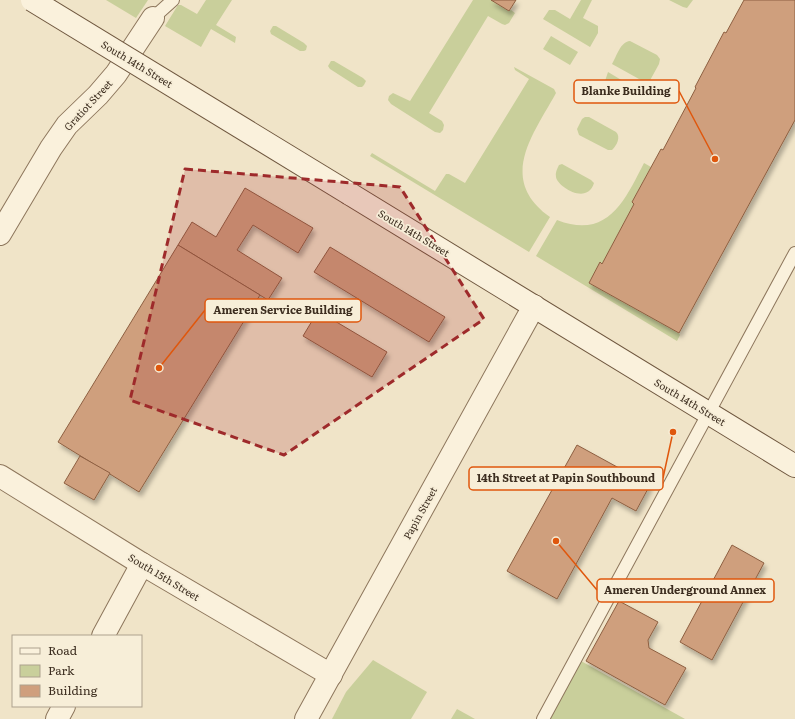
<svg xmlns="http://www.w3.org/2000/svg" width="795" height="719" font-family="Literata,serif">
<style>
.green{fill:#c9cf9b}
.building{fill:#cf9f7d;stroke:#8d5f41;filter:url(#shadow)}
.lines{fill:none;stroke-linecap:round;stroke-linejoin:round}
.service-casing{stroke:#8d765c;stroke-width:14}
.minor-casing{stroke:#8d765c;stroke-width:24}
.secondary-casing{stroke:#6f573f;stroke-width:24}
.service{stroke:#faf1dc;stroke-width:12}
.minor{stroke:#faf1dc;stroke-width:22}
.secondary{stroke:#faf1dc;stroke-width:22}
.secondary-bridge-casing{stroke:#6f573f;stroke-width:24;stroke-linecap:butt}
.secondary-bridge{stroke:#faf1dc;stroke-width:22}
.marked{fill:#9e2a2b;fill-opacity:0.2;stroke:#9e2a2b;stroke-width:3;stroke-dasharray:8 5;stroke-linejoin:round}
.labels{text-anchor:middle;stroke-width:3.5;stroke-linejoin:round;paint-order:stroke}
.street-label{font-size:10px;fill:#3d2e20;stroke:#f7eed8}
.leader{fill:none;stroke:#df570d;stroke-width:1.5}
.callout-dot{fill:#df570d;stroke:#f7eed8;stroke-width:1.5}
.callout{fill:#f7eed8;stroke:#df570d;stroke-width:1.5}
.callout-label{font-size:11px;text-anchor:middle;font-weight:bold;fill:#3d2e20}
</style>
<defs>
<filter id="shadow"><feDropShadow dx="2.5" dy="4.5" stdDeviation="2" flood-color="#0004"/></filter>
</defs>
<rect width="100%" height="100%" fill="#f0e4c8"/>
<g class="green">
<polygon points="106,0 148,0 136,18"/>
<polygon points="206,0 232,0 216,25 236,37 235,43 211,29 201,47 165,26 178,5 181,5 197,14"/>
<polygon points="473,0 491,0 509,11 511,10 515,13 509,23 505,25 502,24 488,16 429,113 442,121 444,125 443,130 440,133 435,132 391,104 388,100 389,96 393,93 410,101"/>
<polygon points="581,0 592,0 583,18 598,26 598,33 590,47 543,19 549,10 555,10 570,19"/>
<polygon points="669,0 693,0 687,8 683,7"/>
<polygon points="273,26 276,26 304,43 307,46 306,50 304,51 300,51 271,34 270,31"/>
<polygon points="551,36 578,52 570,65 543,49"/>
<path d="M630 41 657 55 660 59 659 64 648 84 612 64C617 56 620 42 630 41Z"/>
<polygon points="331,61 334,61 363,78 366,81 364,85 362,87 358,87 330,69 328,66"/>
<path d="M514 67 554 89 556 93C533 135 497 179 550 217L529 252 370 156 372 153 435 191 446 174H449L465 183 529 79 515 70Z"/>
<path d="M608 72 643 93C640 97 639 98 634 99L607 84 605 81Z"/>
<path d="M585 117H589L616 132C621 137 617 145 612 150H608L579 135 577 129 582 119Z"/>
<path d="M644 163 651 167 632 202 634 204 602 264 600 263 589 283 679 333 680 335 677 341 536 256 557 220C608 240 625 200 644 163Z"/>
<path d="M562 164 591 180 594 183C587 206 557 186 556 177 555 173 557 169 559 165Z"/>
<polygon points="373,660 427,692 411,719 332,719 346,692"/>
<polygon points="581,661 685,719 550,719"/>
<polygon points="457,709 475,719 451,719"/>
</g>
<g class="building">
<polygon points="491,0 516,0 509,11"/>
<polygon points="744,0 795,0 795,120 679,333 589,283 600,262 602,264 634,204 632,202 661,149 663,150 696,88 695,87 724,32 726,33"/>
<polygon points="245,188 313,228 298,253 253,225 237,250 282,278 268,300 178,245 192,222 216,237"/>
<polygon points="178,245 260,295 139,492 58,442"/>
<polygon points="330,247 445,317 429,342 314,272"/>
<polygon points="318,311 387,352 372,377 303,336"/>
<polygon points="577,445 650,485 636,511 612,498 557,599 507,571"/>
<polygon points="80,456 110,473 94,500 64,483"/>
<polygon points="732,545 764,563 712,660 680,642"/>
<polygon points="619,601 658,622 648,640 649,648 686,668 665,705 586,661"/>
</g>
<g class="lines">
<defs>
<g id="service">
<polyline points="153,18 173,0"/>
<polyline points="543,719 795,253"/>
</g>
<g id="minor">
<polyline points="0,234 51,148 67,125 98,95 116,74 153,18"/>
<polyline points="0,476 142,564 331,675"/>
<polyline points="103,636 142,564"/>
<polyline points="57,719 64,706"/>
<polyline points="306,719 534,306"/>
</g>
<polyline id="secondary" points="350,194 795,466"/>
</defs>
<use href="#service" class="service-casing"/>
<use href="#minor" class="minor-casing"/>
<use href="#secondary" class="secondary-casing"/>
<use href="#service" class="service"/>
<use href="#minor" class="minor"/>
<use href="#secondary" class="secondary"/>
<defs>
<polyline id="secondary-bridge" points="32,0 350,194"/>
</defs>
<use href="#secondary-bridge" class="secondary-bridge-casing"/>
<use href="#secondary-bridge" class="secondary-bridge"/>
</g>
<path class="marked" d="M185 169 400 187 484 319 284 455 130 400Z"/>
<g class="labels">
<g class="street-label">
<text transform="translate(137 64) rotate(31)" y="4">South 14th Street</text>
<text transform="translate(88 105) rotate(-47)" y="4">Gratiot Street</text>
<text transform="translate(414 233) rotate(31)" y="4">South 14th Street</text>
<text transform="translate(690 402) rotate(31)" y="4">South 14th Street</text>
<text transform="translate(420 513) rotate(-61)" y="4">Papin Street</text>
<text transform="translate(164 577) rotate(31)" y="4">South 15th Street</text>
</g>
</g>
<path class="leader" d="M715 159L679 91M159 368L205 310M673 432L663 478M556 541L597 590"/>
<g class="callout-dot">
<circle cx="715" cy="159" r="4"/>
<circle cx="159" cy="368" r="4"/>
<circle cx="673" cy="432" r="4"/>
<circle cx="556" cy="541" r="4"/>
</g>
<g class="callout">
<rect x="574" y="80" width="105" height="23" rx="4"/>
<rect x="205" y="299" width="156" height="23" rx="4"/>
<rect x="469" y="467" width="194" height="23" rx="4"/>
<rect x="597" y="579" width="177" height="23" rx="4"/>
</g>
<g class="callout-label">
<text x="626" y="95">Blanke Building</text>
<text x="283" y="314">Ameren Service Building</text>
<text x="566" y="482">14th Street at Papin Southbound</text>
<text x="685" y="594">Ameren Underground Annex</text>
</g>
<rect x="12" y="635" width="130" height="72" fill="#f7eed8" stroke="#ada18e"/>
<rect x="20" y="648" width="20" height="6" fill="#faf1dc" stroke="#ada18e"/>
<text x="48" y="655" font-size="12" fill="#3d2e20">Road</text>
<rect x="20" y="665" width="20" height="12" fill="#c9cf9b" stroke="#ada18e"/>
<text x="48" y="675" font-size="12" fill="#3d2e20">Park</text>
<rect x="20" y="685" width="20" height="12" fill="#cf9f7d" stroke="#ada18e"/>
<text x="48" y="695" font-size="12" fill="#3d2e20">Building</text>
</svg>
